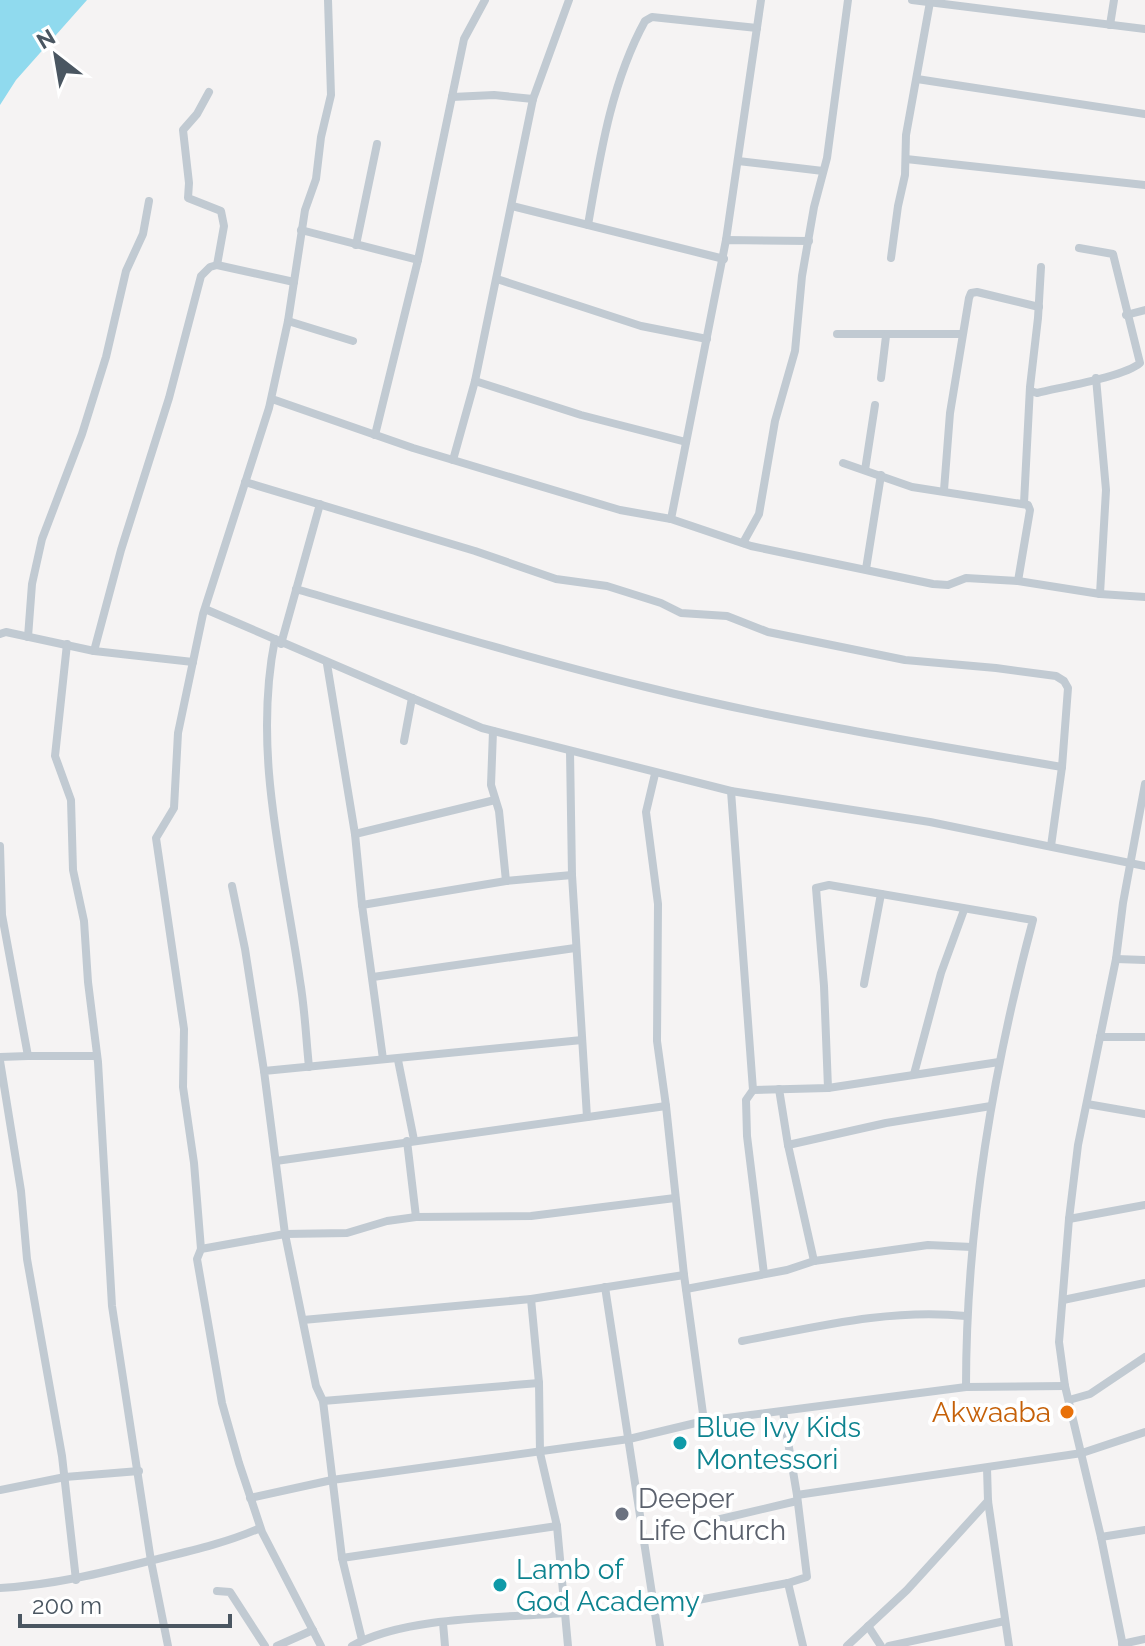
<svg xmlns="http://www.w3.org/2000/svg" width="1145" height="1646" font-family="Raleway,sans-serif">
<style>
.water{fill:#90daee}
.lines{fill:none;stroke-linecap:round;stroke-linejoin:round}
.minor{stroke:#c1cad2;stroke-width:8}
.food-dot{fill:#e8710a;stroke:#fff;stroke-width:3}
.culture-dot{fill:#0f9aa8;stroke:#fff;stroke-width:3}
.worship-dot{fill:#6b7280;stroke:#fff;stroke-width:3}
.labels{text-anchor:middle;stroke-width:8;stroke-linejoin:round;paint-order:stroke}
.food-label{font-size:28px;fill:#c56008;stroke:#fff;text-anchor:end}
.culture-label{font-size:28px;fill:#0d838f;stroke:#fff;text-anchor:start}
.worship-label{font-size:28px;fill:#5b616d;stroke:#fff;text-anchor:start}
</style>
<rect width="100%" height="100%" fill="#f5f3f3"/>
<polygon class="water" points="0,0 87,0 16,80 0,105"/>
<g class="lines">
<g class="minor">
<polyline points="912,0 1145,29"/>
<polyline points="1110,25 1114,0"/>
<polyline points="917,79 1145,114"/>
<polyline points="209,92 197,114 183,130 189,183 188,198 221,211 224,226 217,265"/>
<polyline points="452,97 494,95 533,99"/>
<polyline points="906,159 1145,185"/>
<polyline points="738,161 823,171"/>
<polyline points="512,206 724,259"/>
<path d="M588 225C600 156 611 83 645 21L652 17 757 28"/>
<polyline points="301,230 418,260"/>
<polyline points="726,240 761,0"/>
<polyline points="356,245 377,144"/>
<polyline points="891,258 898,206 905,175 906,135 930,2"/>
<polyline points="497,279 641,326 707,339"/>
<polyline points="1126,315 1145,310"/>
<polyline points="288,321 353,341"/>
<polyline points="837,334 962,334"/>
<polyline points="881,378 886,336"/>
<polyline points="1096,378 1106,490 1100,594"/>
<polyline points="475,381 581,415 686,442"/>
<path d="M1031 391 1037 393C1061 387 1124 377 1140 363L1113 254 1079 248"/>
<polyline points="272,399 413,448 620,510 671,519 751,546 933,584 948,585 966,578 1018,581 1100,594 1145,597"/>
<polyline points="375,435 418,260 464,39 485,0"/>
<polyline points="453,460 475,381 533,99 569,0"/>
<polyline points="843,463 912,487 1028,505 1030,510 1018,581"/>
<polyline points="865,470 875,405"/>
<polyline points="245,482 475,551 556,579 607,586 661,603 681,613 727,616 768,632 905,660 996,668 1056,676 1064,681 1068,688 1062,767 1051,846"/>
<polyline points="944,490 950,413 969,298 971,293 977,292 1039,307"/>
<polyline points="1024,503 1030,387 1038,318 1041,267"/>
<polyline points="671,519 726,240 809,241"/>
<polyline points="743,543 759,514 775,421 795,351 802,276 814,207 827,158 848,0"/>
<polyline points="866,569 881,475"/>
<path d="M296 589C412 623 528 658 646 687 783 721 923 743 1062 767"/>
<polyline points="205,609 482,728 731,791 930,822 1145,866"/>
<polyline points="0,634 6,632 94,651 193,662"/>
<polyline points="28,637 32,584 42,539 82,434 106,357 126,271 143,234 149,201"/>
<path d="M275 639C252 754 284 868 300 981 305 1010 306 1039 309 1067"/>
<polyline points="67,644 55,756 71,800 73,870 84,921 88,982 98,1062 112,1306 151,1561 168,1646"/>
<polyline points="281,644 320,504"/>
<polyline points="94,651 121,550 169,398 201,276 210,267 217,265 294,282"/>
<polyline points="327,664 355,834 362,905"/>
<polyline points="493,731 491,785 499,811 506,881"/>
<polyline points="404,741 412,698"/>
<polyline points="570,751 572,875 587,1117"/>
<polyline points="655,774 646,812 658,904 657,1041 666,1106 684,1275 704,1421"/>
<polyline points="731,791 753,1090 746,1100 747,1136 764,1274"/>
<polyline points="355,834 495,800"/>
<polyline points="0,846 2,915 28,1056 97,1056"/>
<polyline points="232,886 245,949 264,1071"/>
<polyline points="1116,959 1145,960"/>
<polyline points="373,977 575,948"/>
<polyline points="864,984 881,894"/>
<polyline points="1100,1037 1145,1037"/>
<polyline points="0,1057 28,1056"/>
<polyline points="383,1059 362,905 506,881 572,875"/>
<polyline points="398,1060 414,1140"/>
<polyline points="0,1061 21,1191 27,1259 62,1456 76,1580"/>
<polyline points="914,1074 941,973 964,910"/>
<path d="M828 1088 824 986 816 888 829 885 1033 920C992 1073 966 1228 966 1387"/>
<polyline points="779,1089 788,1145 814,1261"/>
<polyline points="753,1090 828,1088 999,1062"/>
<polyline points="1087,1104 1145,1114"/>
<polyline points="407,1141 416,1217"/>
<polyline points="788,1145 886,1123 991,1106"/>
<polyline points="276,1161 666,1106"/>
<polyline points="1069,1219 1145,1205"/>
<polyline points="201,1249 194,1163 183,1087 184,1029 156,838 174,808 178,733 203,614 269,408 288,321 305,210 316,179 321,137 331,95 328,0"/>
<polyline points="605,1287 660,1646"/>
<polyline points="686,1289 787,1270 814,1261 928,1245 972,1247"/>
<polyline points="531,1299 539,1383 540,1453 557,1526 568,1646"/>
<polyline points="1063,1300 1145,1283"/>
<polyline points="303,1320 531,1299 684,1275"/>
<path d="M742 1341C816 1327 890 1308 966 1316"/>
<polyline points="1069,1400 1090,1394 1145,1357"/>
<polyline points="323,1401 539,1383"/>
<polyline points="783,1412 797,1495 1082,1453 1145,1432"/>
<polyline points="987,1468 988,1501 1009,1646"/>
<polyline points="0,1490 65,1477 139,1471"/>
<polyline points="250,1498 332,1480 629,1439 704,1421 966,1387 1065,1386"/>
<polyline points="712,1521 797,1501"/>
<polyline points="1101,1537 1145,1530"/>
<polyline points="342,1558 557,1526"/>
<polyline points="788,1583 803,1646"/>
<path d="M0 1588C53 1585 102 1573 153 1560 190 1551 226 1543 260 1528"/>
<polyline points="217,1591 230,1592 265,1646"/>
<polyline points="656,1608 788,1583 807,1577 797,1495"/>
<polyline points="443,1623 445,1646"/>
<polyline points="868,1626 881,1646"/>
<polyline points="362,1640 342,1558 323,1401 316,1386 285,1234 264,1071 582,1040"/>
<polyline points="1122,1644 1145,1639"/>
<polyline points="277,1646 313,1630"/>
<polyline points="321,1646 262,1532 239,1463 222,1403 197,1259 201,1249 285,1234 347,1233 387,1221 416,1217 531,1216 675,1198"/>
<path d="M352 1646C405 1616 504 1618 565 1613"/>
<polyline points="847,1646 907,1590 988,1501"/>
<polyline points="889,1646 1005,1621"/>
<polyline points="1123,1646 1101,1537 1065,1386 1059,1342 1069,1219 1078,1145 1116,959 1123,903 1145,784"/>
</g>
</g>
<circle class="food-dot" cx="1067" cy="1412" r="8"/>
<g class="culture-dot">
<circle cx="680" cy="1443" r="8"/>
<circle cx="500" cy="1585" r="8"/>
</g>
<circle class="worship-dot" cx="622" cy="1514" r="8"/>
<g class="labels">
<g class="food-label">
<text x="1051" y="1422">Akwaaba</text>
</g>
<g class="culture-label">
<text x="696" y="1437">Blue Ivy Kids<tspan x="696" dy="32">Montessori</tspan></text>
<text x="516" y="1579">Lamb of<tspan x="516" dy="32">God Academy</tspan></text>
</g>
<g class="worship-label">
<text x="638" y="1508">Deeper<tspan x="638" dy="32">Life Church</tspan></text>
</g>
</g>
<g transform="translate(56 56) rotate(329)" stroke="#ffffff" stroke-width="6" paint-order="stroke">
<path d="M0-6L14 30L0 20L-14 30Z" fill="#4a5661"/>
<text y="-12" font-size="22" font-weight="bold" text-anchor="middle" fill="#4a5661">N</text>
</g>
<path d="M20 1614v12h210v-12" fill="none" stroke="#4a5661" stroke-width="4"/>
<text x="32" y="1614" font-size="24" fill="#4a5661" stroke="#ffffff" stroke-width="6" paint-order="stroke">200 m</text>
</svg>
